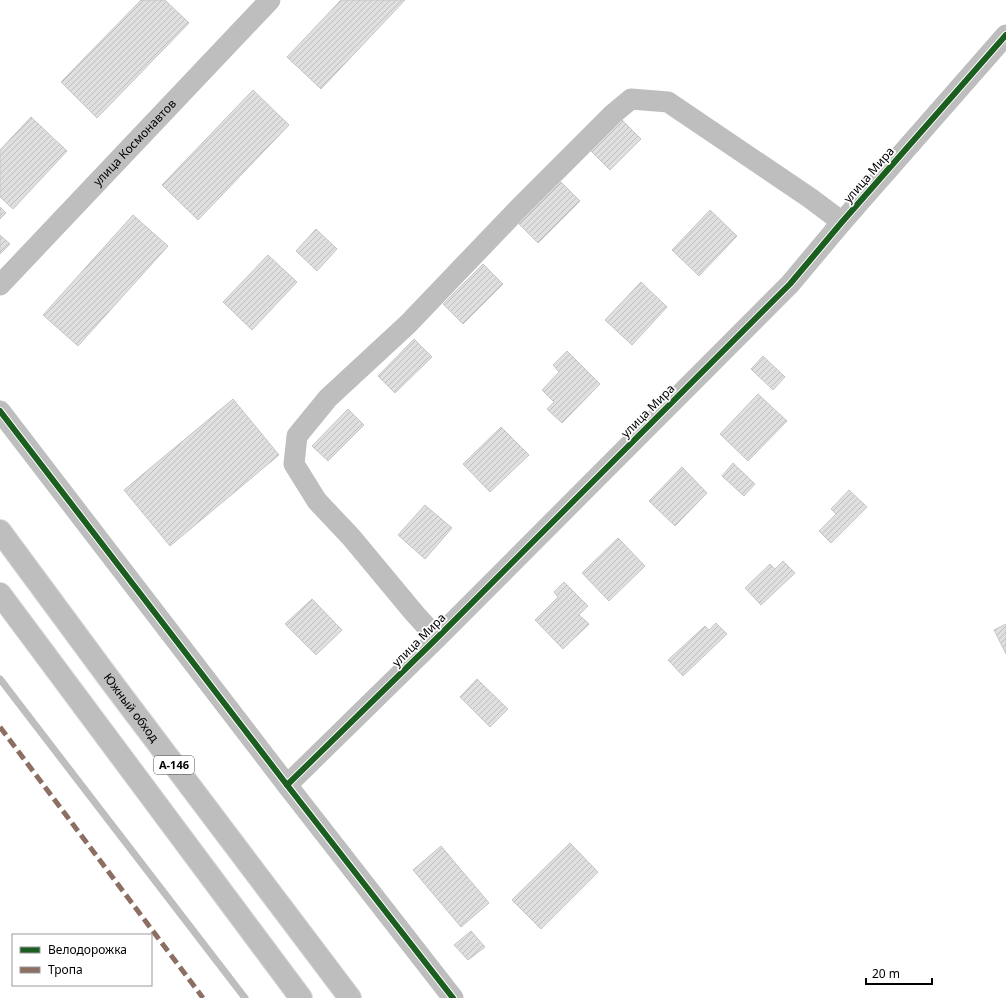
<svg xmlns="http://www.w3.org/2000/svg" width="1006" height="998" font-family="'Noto Sans',sans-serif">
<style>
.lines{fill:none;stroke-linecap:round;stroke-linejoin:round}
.stream{stroke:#bebebe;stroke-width:7}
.building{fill:url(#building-hatch);stroke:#c6c6c6}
.highway-casing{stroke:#dbdbdb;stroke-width:24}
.minor{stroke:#bebebe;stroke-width:21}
.highway{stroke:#bebebe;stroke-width:22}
.quiet{stroke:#8d6e63;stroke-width:5;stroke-dasharray:10 5;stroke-linecap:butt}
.cycleway-casing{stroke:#fff;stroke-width:8}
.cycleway{stroke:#1b5e20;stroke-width:6}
.labels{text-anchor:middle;stroke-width:3.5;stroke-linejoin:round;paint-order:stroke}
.shield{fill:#fff;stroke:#4c4c4c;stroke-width:1}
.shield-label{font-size:11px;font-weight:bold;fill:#000}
.street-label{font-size:12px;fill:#000;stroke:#fff}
</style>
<defs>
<pattern id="building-hatch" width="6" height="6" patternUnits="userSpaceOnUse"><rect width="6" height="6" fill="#dfdfdf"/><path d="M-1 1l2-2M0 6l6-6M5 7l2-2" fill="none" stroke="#bebebe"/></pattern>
</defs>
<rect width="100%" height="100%" fill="#fff"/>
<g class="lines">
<polyline class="stream" points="0,679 245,998"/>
</g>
<g class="building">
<polygon points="141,0 165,0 189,23 97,118 61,82"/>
<polygon points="341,0 405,0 321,89 287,57"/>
<polygon points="253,90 289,125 198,220 162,185"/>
<polygon points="31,117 67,151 13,209 0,197 0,150"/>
<polygon points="620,118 641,139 610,170 589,149"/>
<polygon points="561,182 580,201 538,243 519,224"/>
<polygon points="0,207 6,213 0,219"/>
<polygon points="710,210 737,236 699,276 672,250"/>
<polygon points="133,215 168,246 78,346 43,315"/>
<polygon points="316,229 337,249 317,271 296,251"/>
<polygon points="0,235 10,244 0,254"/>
<polygon points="268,255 297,282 252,330 223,302"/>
<polygon points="483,264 503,284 463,324 443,304"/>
<polygon points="641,282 667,307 632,345 605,320"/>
<polygon points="414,339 432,357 395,393 378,376"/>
<polygon points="567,351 600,384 562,423 547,409 554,402 542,390 559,372 553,365"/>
<polygon points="763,356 785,377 773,390 751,369"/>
<polygon points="758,394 787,421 748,461 720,434"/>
<polygon points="233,399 279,455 170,546 124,490"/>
<polygon points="348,409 364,425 328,461 312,446"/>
<polygon points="501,427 529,455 490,492 463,464"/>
<polygon points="733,463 755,484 744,496 722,476"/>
<polygon points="682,467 707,493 675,526 649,501"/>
<polygon points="849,490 867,507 831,543 819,531 836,514 831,509"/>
<polygon points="425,505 452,528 425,559 398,535"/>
<polygon points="618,538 645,566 609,601 582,573"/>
<polygon points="783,561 795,573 761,605 745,588 770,564 775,569"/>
<polygon points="564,582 588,606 579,615 589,624 563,649 535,620 558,597 554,592"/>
<polygon points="312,599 342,630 316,655 285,624"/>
<polygon points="716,623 727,634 683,676 668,660 705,626 709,630"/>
<polygon points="1006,624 1006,654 994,630"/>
<polygon points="477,679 508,709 490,727 460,697"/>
<polygon points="570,843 598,872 541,929 512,900"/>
<polygon points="441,846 489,903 461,927 413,870"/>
<polygon points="471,931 485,947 468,960 454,945"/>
</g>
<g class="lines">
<defs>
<g id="highway">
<path id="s2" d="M0 531 110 680 350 998"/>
<polyline points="0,594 301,998"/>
</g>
</defs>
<use href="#highway" class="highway-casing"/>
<g class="minor">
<path id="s1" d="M0 285 270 0"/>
<polyline points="0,411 287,785 453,998"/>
<polyline points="437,638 415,614 351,537 317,501 294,464 297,436 328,398 408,324 518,209 613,114 631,99 668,102 810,198 842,222"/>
<polyline points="287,785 437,638 790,284 842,222 1006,35"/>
</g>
<use href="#highway" class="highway"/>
<polyline class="quiet" points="0,727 203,998"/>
<defs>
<g id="cycleway">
<polyline points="0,411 287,785 453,998"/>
<polyline points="287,785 437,638 790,284 842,222 1006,35"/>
</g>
</defs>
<use href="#cycleway" class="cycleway-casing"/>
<use href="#cycleway" class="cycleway"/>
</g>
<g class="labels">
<rect class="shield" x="154" y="756" width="40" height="18" rx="3"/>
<g class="shield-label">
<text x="174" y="769">А-146</text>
</g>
<g class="street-label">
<text dy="4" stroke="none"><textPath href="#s1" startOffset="196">улица Космонавтов</textPath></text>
<text transform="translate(869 175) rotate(-49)" y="4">улица Мира</text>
<text transform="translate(648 411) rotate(-45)" y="4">улица Мира</text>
<text transform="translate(419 640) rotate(-45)" y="4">улица Мира</text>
<text dy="4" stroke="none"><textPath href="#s2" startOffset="220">Южный обход</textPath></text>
</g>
</g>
<rect x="12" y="934" width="140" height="52" fill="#ffffff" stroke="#999999"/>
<rect x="20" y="947" width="20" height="6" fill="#1b5e20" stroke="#999999"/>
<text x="48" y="954" font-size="12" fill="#000000">Велодорожка</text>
<rect x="20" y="967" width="20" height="6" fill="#8d6e63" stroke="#999999"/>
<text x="48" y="974" font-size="12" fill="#000000">Тропа</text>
<path d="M866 978v6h66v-6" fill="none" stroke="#000000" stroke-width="2"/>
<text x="872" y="978" font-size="12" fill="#000000" stroke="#ffffff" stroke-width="3" paint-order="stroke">20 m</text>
</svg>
